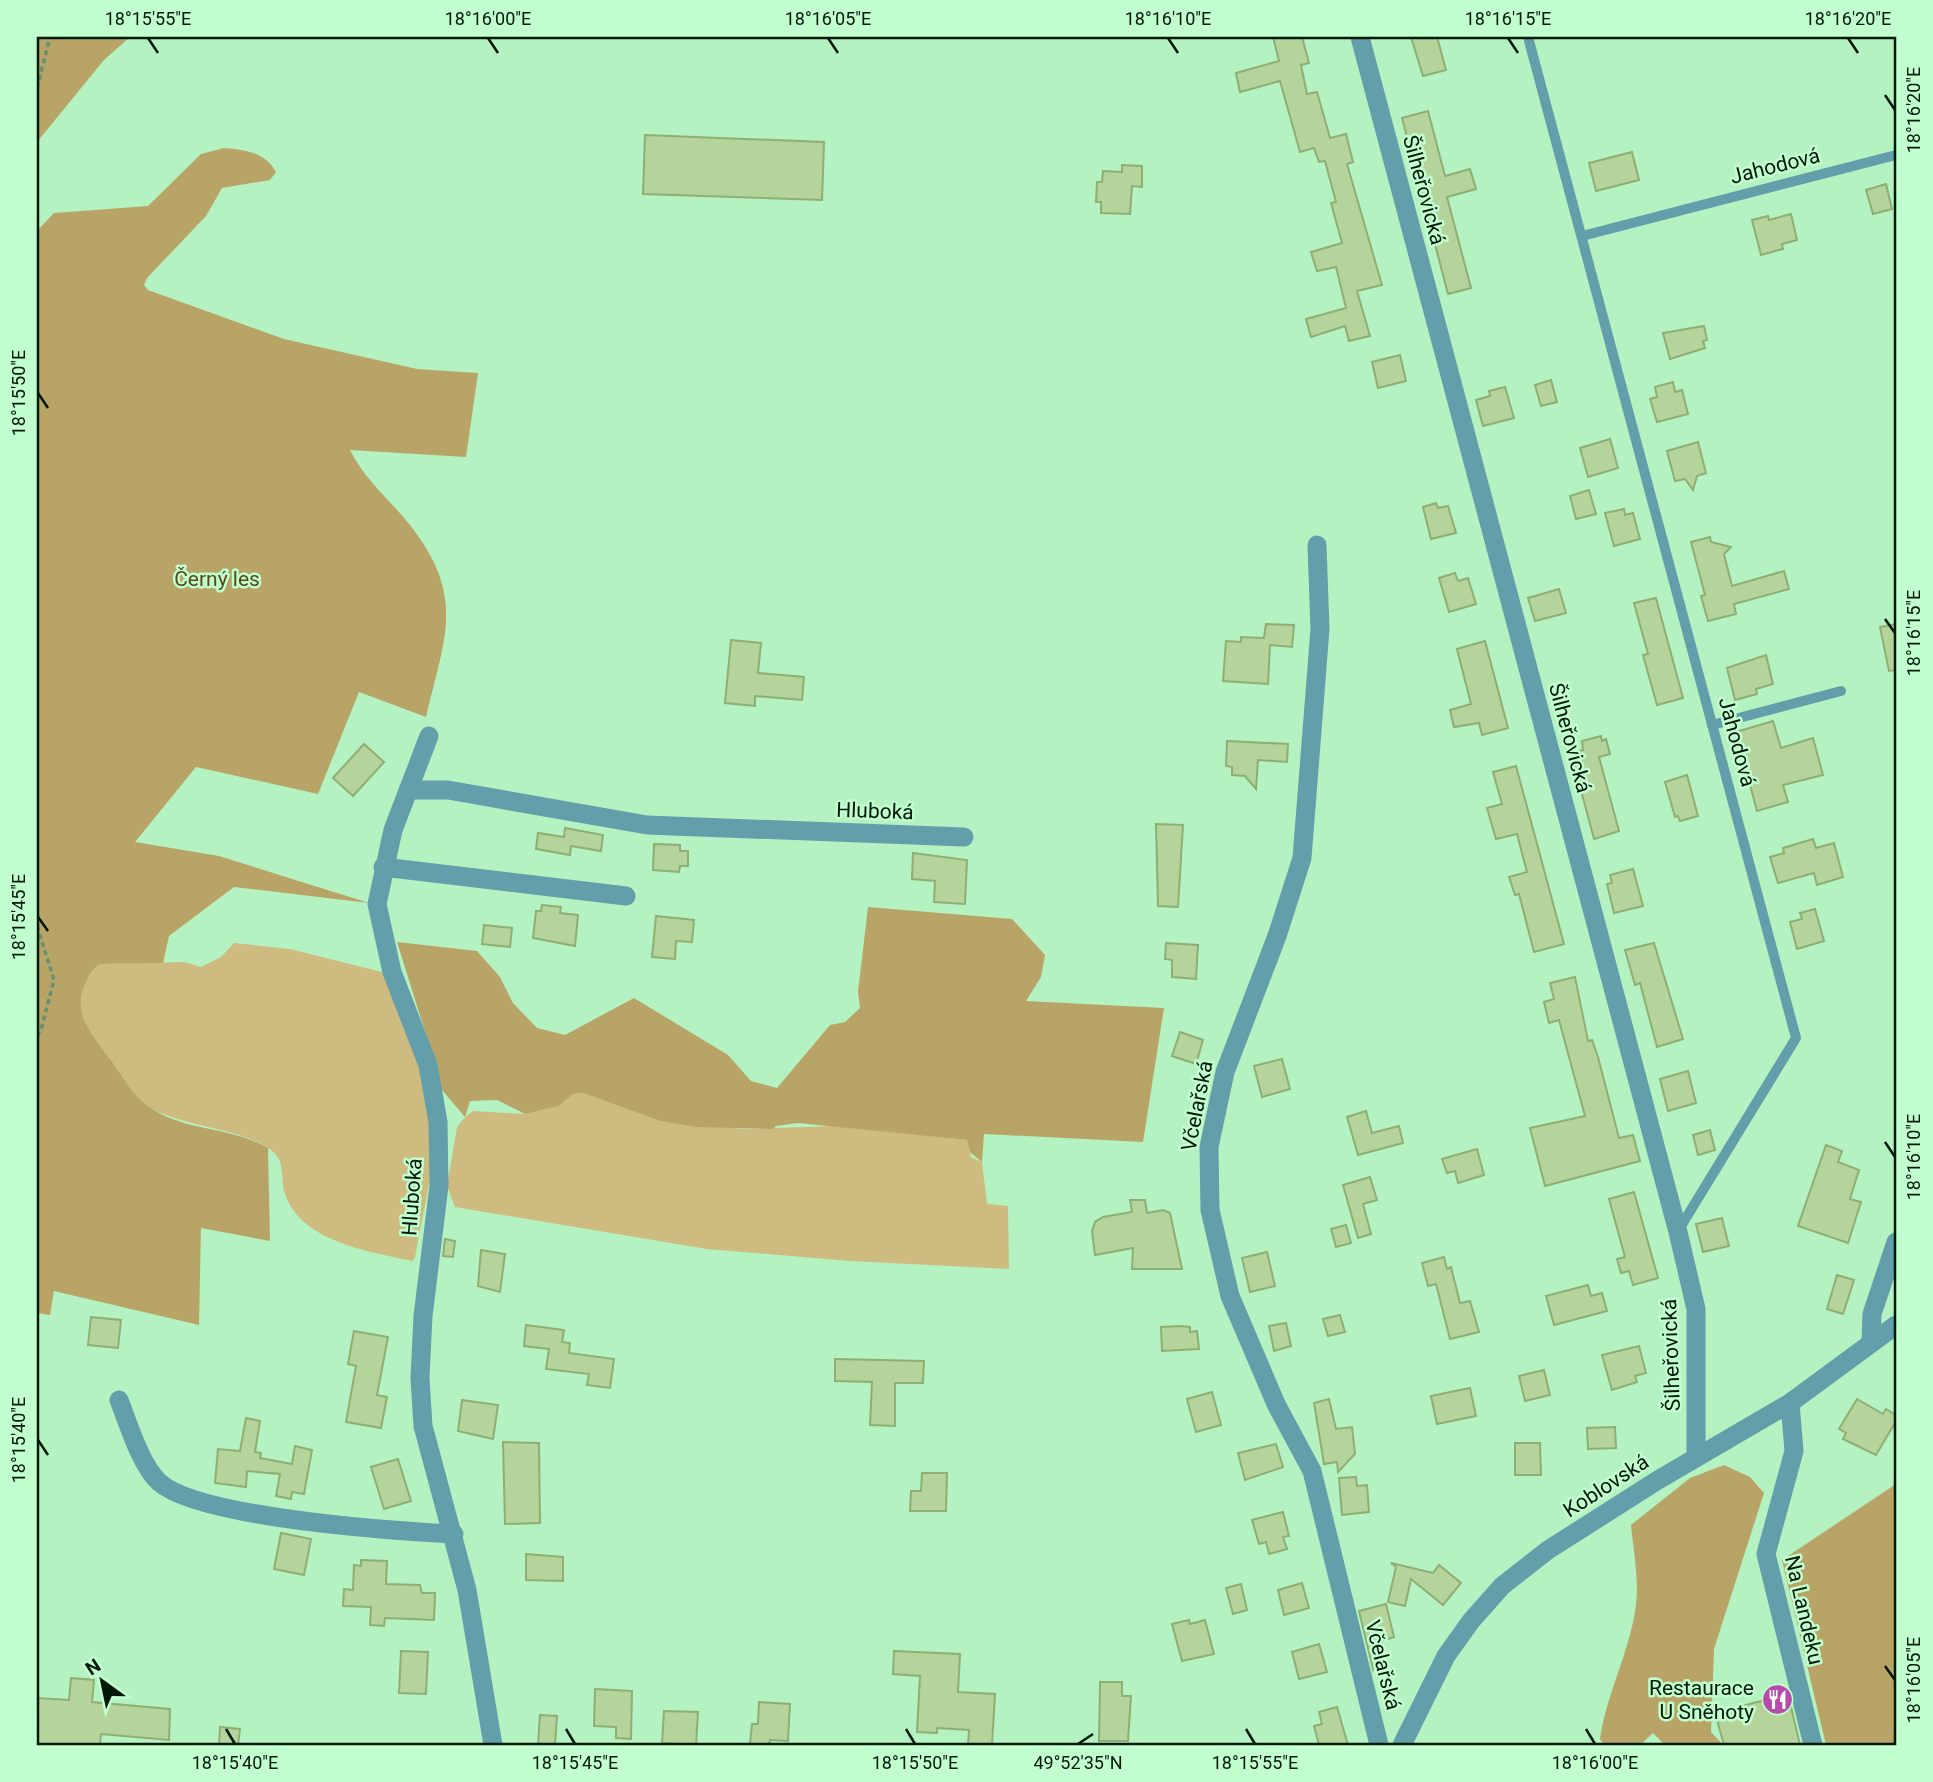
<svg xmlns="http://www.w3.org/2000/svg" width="1933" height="1782" font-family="Roboto,sans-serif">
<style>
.green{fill:#cebb80}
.forest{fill:#b9a467}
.building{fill:#b4d49b;stroke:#8eae73;stroke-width:2}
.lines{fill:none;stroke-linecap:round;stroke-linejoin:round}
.path{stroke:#659170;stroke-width:3.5;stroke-dasharray:5 3.5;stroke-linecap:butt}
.service{stroke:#639fab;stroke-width:10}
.minor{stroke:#639fab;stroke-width:19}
.tertiary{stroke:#639fab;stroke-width:19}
.ticks{fill:none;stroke:#021808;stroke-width:2.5}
.labels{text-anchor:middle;stroke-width:5;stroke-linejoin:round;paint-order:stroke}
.street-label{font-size:21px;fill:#021808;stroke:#c1ffcf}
.park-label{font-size:21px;fill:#574818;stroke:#c1ffcf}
.poi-label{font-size:21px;fill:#021808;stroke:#c1ffcf;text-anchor:end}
.neatline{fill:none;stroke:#021808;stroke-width:2.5}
.ticks-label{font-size:18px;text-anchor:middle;fill:#021808}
</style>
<rect width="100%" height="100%" fill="#b4f2c2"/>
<g class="green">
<path d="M234 943 290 949 386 973C410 1037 440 1108 430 1178 426 1204 419 1231 415 1258L412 1261C371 1252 301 1242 285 1194 280 1179 286 1160 271 1150 236 1126 189 1129 151 1108 134 1098 125 1080 114 1064 99 1041 68 1015 84 985 89 977 92 970 100 964L184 962 201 967 221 957Z"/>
<polygon points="583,1093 660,1121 745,1129 833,1126 968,1140 971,1157 982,1162 987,1204 1008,1206 1009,1269 850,1261 707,1249 455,1207 447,1186 457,1127 465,1117 473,1111 525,1114 559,1106 573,1094"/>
</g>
<g class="forest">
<polygon points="37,37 130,37 104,60 37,142"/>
<path d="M224 148C245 150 265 152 276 172L270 180 222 188 206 216 147 278 144 285 148 290 284 339 417 369 478 373 466 457 350 450C365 480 389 499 410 525 466 597 445 636 426 717L359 692 318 794 196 767 135 842 219 856 369 903 234 887 169 936 163 963 100 964C93 969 91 973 87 980 69 1013 93 1035 111 1060 123 1076 131 1094 148 1106 183 1132 231 1126 268 1148L270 1241 201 1228 199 1325 54 1291 50 1315 37 1313V231L54 213 148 206 201 154Z"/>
<polygon points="868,907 1012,919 1045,955 1041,977 1026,1001 1164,1008 1143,1142 984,1134 982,1162 970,1152 967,1140 798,1123 776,1126 773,1129 696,1127 660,1121 583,1093 573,1094 559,1106 525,1114 497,1100 470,1101 465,1117 436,1083 433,1057 397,942 477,951 500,977 513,1003 537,1028 565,1035 634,998 728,1055 751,1081 777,1088 830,1025 845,1022 860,1008 858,992"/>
<path d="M1724 1465 1750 1477 1764 1493 1714 1649 1711 1732 1723 1745H1665L1653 1733 1640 1745H1604L1600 1739C1607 1689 1636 1641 1637 1590 1637 1569 1633 1546 1631 1525L1690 1478Z"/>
<polygon points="1896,1484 1896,1745 1826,1745 1782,1560"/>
</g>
<g class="building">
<polygon points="1273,37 1302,37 1309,63 1301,65 1307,94 1317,92 1330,138 1346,134 1353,162 1347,164 1382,285 1357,291 1370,336 1349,341 1345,326 1311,337 1306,319 1346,308 1336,267 1317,271 1311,252 1342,243 1331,203 1336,202 1325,161 1319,162 1314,148 1300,152 1280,81 1240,92 1236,73 1279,61"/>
<polygon points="1411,37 1437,37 1446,70 1423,76"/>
<polygon points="1428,111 1445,176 1470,169 1476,189 1447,197 1471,288 1448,294 1402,118"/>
<polygon points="645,135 824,142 822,200 643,194"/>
<polygon points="1632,152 1639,180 1596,191 1589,163"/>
<polygon points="1122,165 1142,166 1142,187 1132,186 1130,214 1101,213 1101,202 1096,202 1097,182 1102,182 1103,171 1122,172"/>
<polygon points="1886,184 1892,209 1873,214 1866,190"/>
<polygon points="1791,214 1797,240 1782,244 1783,249 1761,255 1752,220 1768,216 1769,220"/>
<polygon points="1704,326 1707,340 1703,341 1705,348 1670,359 1663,333"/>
<polygon points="1400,355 1406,381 1378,388 1372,362"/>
<polygon points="1551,380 1557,402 1541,406 1535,385"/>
<polygon points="1673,382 1675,392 1682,390 1688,414 1657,422 1650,399 1657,397 1655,387"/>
<polygon points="1505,387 1514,418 1483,426 1476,400 1490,396 1489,391"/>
<polygon points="1610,439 1618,468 1588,477 1580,448"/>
<polygon points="1698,442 1706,473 1697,476 1693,490 1685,479 1675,481 1667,451"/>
<polygon points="1589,490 1596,514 1576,519 1570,496"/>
<polygon points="1436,503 1438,508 1448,506 1456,533 1431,539 1423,507"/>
<polygon points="1624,509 1625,515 1633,513 1640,539 1614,546 1605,513"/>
<polygon points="1710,537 1711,542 1731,547 1724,554 1732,586 1784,571 1789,589 1734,604 1736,614 1708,621 1701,596 1705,595 1691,542"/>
<polygon points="1455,573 1458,581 1468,578 1476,604 1449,612 1439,578"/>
<polygon points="1559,589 1566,613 1535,621 1528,598"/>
<polygon points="1656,598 1683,698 1657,705 1643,655 1648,654 1634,603"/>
<polygon points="1266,624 1294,625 1292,647 1270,645 1268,684 1223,681 1226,641 1241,642 1241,637 1264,638"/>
<polygon points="1896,624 1896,670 1889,671 1880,627"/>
<polygon points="731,640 761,643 758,673 804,677 802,700 755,696 755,706 725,703"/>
<polygon points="1485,641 1508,728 1482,735 1479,723 1454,727 1450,710 1471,704 1457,649"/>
<polygon points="1766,655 1773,684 1756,689 1757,694 1735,700 1727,668"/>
<polygon points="1773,721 1781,748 1813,738 1823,775 1783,785 1788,802 1757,811 1736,732"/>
<polygon points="1601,736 1602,741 1606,739 1610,754 1599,757 1619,831 1594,839 1571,753 1583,750 1582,741"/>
<polygon points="1227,741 1288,744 1287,762 1258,760 1256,789 1245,776 1232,775 1232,767 1226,766"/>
<polygon points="364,744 384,762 353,796 333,778"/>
<polygon points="1516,766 1564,944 1534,952 1519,894 1515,895 1509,877 1527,872 1517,834 1496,839 1487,808 1502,804 1493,772"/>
<polygon points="1687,775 1698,816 1680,821 1678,816 1675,817 1665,782"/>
<polygon points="1156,824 1183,825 1178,907 1158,906"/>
<polygon points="565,828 603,835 601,851 571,846 570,855 536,849 538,833 564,837"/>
<polygon points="1813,839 1816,848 1834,843 1843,877 1817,885 1814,873 1778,883 1770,857 1784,853 1783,848"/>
<polygon points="654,844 680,845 680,851 688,851 688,866 680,866 679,872 653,870"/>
<polygon points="913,853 967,860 965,904 934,902 935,881 912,879"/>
<polygon points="1633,869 1643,906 1614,913 1607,884 1612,883 1610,875"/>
<polygon points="542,905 561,907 560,913 578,915 575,946 533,938 536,911 541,911"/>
<polygon points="1815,909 1824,941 1797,949 1790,922 1802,919 1800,913"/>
<polygon points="656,916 694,920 692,942 676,941 675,959 652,957"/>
<polygon points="484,925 512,928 510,947 482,944"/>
<polygon points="1166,943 1198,945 1196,979 1172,977 1172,960 1165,959"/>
<polygon points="1654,943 1683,1039 1657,1047 1640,983 1635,985 1625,950"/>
<polygon points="1575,977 1588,1041 1592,1040 1598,1057 1619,1138 1633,1135 1640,1161 1545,1186 1530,1128 1585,1116 1559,1020 1549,1023 1544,1002 1554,999 1550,983"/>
<polygon points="1180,1032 1203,1040 1196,1064 1172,1056"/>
<polygon points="1282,1059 1290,1089 1262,1097 1254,1066"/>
<polygon points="1688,1071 1696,1103 1668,1111 1660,1079"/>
<polygon points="1366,1111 1372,1133 1399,1126 1403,1143 1358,1155 1347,1117"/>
<polygon points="1710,1130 1715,1150 1698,1155 1693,1135"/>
<polygon points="1826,1145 1842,1151 1838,1162 1859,1170 1850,1199 1861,1202 1848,1243 1798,1226"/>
<polygon points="1477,1149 1484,1175 1458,1183 1455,1171 1447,1173 1442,1159"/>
<polygon points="1370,1177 1377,1200 1363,1204 1371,1234 1358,1238 1343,1185"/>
<polygon points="1634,1192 1658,1278 1633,1285 1629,1271 1621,1273 1617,1259 1625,1257 1609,1199"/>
<polygon points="1130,1200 1145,1200 1147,1213 1163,1210 1170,1213 1182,1269 1132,1269 1133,1248 1095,1255 1092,1231 1095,1222 1103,1217 1132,1212"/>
<polygon points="1722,1218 1729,1246 1703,1252 1696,1224"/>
<polygon points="1346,1225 1351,1243 1336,1247 1331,1229"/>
<polygon points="445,1239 455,1241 453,1257 443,1256"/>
<polygon points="481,1250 505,1254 500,1292 478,1286"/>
<polygon points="1267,1252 1275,1286 1250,1292 1242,1258"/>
<polygon points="1444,1257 1447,1269 1451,1267 1460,1303 1470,1301 1479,1332 1450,1339 1436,1284 1428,1286 1422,1263"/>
<polygon points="1837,1275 1854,1280 1843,1314 1827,1309"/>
<polygon points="1588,1285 1591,1296 1602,1293 1607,1311 1554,1325 1546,1296"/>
<polygon points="1340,1315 1345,1332 1328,1336 1323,1319"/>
<polygon points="91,1317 121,1320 118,1348 88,1345"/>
<polygon points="1286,1323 1291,1346 1274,1351 1269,1326"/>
<polygon points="526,1325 564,1330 562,1342 570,1343 569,1353 614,1359 610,1388 587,1385 589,1374 546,1369 549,1349 524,1346"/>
<polygon points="1180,1326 1190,1327 1190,1332 1197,1331 1199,1349 1162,1351 1161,1327"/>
<polygon points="354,1331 388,1337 377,1395 387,1397 381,1428 346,1422 356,1366 348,1364"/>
<polygon points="1639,1346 1646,1373 1635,1376 1637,1382 1612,1390 1602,1355"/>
<polygon points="835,1359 924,1361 923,1383 895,1383 895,1426 870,1425 872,1382 835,1381"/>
<polygon points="1544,1370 1550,1395 1525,1401 1519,1376"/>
<polygon points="1470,1388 1476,1416 1437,1424 1431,1396"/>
<polygon points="1212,1392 1221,1425 1196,1432 1187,1399"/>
<polygon points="1329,1399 1336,1429 1352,1427 1355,1454 1338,1472 1337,1462 1324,1464 1314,1403"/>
<polygon points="1857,1399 1883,1414 1886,1409 1896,1415 1896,1421 1876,1455 1843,1439 1846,1433 1839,1429"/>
<polygon points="462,1400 498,1405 493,1439 458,1431"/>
<polygon points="246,1418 260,1421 255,1452 261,1453 260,1458 292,1464 295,1446 312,1450 304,1494 292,1492 291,1499 276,1496 280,1474 247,1471 246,1487 215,1483 218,1449 240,1451"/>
<polygon points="1615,1427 1616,1448 1588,1449 1587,1428"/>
<polygon points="503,1442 539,1443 540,1523 505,1524"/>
<polygon points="1515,1443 1540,1443 1541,1475 1515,1475"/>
<polygon points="1276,1444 1283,1467 1245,1480 1238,1453"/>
<polygon points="398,1459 411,1501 384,1509 371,1467"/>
<polygon points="922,1473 947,1473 946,1511 910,1511 911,1491 921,1491"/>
<polygon points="1356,1477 1357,1486 1367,1485 1369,1512 1342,1515 1339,1478"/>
<polygon points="1283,1512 1289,1536 1283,1537 1287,1549 1269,1554 1266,1542 1259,1544 1252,1520"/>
<polygon points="281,1533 311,1539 304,1575 274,1569"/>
<polygon points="526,1554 563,1557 563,1581 526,1580"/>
<polygon points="361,1560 387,1561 386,1584 420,1585 422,1593 435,1593 434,1620 385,1618 384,1626 370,1625 371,1607 343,1606 344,1589 353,1590 354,1565 361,1566"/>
<polygon points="1391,1563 1433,1573 1439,1565 1461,1583 1443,1605 1411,1579 1405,1606 1388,1602 1396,1567"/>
<polygon points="1302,1583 1309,1608 1284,1615 1278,1590"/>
<polygon points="1241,1584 1247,1610 1233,1614 1226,1588"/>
<polygon points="1386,1604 1394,1637 1382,1641 1373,1669 1359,1611"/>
<polygon points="1189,1620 1190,1624 1205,1620 1214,1654 1182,1661 1172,1624"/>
<polygon points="1319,1644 1327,1672 1299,1679 1292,1652"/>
<polygon points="401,1651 428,1652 426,1694 399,1693"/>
<polygon points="894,1651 960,1654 958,1692 995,1694 992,1745 968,1745 969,1730 937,1728 937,1733 917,1732 920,1676 893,1674"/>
<polygon points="71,1678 94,1680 92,1702 170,1709 169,1740 101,1734 100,1745 37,1745 37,1698 69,1700"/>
<polygon points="1100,1682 1122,1682 1122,1696 1131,1696 1128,1741 1099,1741"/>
<polygon points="595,1689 632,1691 631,1739 616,1738 616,1727 594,1726"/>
<polygon points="1788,1694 1800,1745 1724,1745 1715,1713"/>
<polygon points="759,1702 790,1704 788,1741 770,1740 769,1745 750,1744 752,1724 758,1724"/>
<polygon points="1337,1707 1348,1745 1319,1745 1314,1726 1322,1724 1319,1712"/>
<polygon points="664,1711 698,1712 696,1745 662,1743"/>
<polygon points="540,1715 557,1716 555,1745 538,1745"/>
<polygon points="220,1727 240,1729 238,1745 219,1745"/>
</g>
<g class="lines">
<g class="path">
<polyline points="37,88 50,37"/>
<polyline points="37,926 54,980 41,1030 37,1036"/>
</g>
<g class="service">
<polyline points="1528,37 1796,1038 1678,1231"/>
<polyline points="1582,236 1896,155"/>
<polyline points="1712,725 1841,691"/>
</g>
<g class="minor">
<polyline points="1360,37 1678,1232 1696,1309 1696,1456"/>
<polyline points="1317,545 1320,629 1302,858 1277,936 1225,1072 1209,1147 1210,1210 1230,1296 1276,1404 1312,1471 1379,1745"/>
<polyline points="429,736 393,830 377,904 392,972 428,1065 438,1122 439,1186 423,1316 420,1378 423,1426 467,1590 493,1745"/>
<polyline points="408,790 448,790 647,825 964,837"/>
<polyline points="383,867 626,896"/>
<polyline points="1871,1342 1872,1314 1896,1242"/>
<path d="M119 1400C128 1423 141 1466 159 1482 198 1518 396 1531 454 1534"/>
<polyline points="1790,1403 1794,1451 1766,1554 1813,1745"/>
</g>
<polyline class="tertiary" points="1402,1745 1446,1656 1471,1621 1502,1586 1548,1550 1658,1480 1790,1403 1896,1325"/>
</g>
<path class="ticks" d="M148 38 158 53M488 38 498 53M828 38 838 53M1168 38 1178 53M1508 38 1518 53M1848 38 1858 53M1885 95 1895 110M38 393 48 408M1885 619 1895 633M38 917 48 931M1885 1142 1895 1157M38 1440 48 1455M1885 1666 1895 1680M226 1729 235 1744M566 1729 575 1744M906 1729 915 1744M1246 1729 1255 1744M1586 1729 1595 1744M1078 1744 1093 1734"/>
<defs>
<symbol id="restaurant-disc" viewBox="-11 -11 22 22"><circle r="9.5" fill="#b64bab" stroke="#c1ffcf"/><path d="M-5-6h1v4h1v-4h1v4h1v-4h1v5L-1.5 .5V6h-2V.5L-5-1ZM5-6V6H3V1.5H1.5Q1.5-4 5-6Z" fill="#fff"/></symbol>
</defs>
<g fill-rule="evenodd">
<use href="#restaurant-disc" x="1760" y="1682" width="35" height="35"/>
</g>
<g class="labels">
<g class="street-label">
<text transform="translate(1775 166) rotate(-14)" y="7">Jahodová</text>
<text transform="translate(1424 190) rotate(75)" y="7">Šilheřovická</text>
<text transform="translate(1570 738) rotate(75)" y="7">Šilheřovická</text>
<text transform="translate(1737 742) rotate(75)" y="7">Jahodová</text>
<text transform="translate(875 811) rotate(2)" y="7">Hluboká</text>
<text transform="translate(1197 1106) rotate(-79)" y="7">Včelařská</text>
<text transform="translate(412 1197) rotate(-86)" y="7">Hluboká</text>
<text transform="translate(1671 1355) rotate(-92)" y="7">Šilheřovická</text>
<text transform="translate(1606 1486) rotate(-33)" y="7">Koblovská</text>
<text transform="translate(1804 1610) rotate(77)" y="7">Na Landeku</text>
<text transform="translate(1383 1665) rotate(76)" y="7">Včelařská</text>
</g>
<g class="park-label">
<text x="217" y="586">Černý les</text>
</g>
<g class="poi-label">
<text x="1754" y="1695">Restaurace<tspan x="1754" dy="24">U Sněhoty</tspan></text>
</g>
</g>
<rect width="1933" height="1782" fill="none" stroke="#c1ffcf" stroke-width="77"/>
<g transform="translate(102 1681) rotate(327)" stroke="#c1ffcf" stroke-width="5" paint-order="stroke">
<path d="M0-5L12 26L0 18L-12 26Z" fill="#021808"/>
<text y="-10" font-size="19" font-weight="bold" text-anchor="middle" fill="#021808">N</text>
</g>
<rect x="38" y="38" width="1857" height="1706" class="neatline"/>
<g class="ticks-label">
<text x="148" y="25">18°15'55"E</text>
<text x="488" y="25">18°16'00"E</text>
<text x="828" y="25">18°16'05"E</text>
<text x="1168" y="25">18°16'10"E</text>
<text x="1508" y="25">18°16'15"E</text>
<text x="1848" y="25">18°16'20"E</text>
<text transform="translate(1914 110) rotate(-90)" y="6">18°16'20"E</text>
<text transform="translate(19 393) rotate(-90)" y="6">18°15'50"E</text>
<text transform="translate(1914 633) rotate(-90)" y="6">18°16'15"E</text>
<text transform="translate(19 917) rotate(-90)" y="6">18°15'45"E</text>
<text transform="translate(1914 1157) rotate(-90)" y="6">18°16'10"E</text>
<text transform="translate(19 1440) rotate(-90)" y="6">18°15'40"E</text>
<text transform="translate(1914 1680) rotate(-90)" y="6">18°16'05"E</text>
<text x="235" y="1769">18°15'40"E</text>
<text x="575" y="1769">18°15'45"E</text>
<text x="915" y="1769">18°15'50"E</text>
<text x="1078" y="1769">49°52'35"N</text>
<text x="1255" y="1769">18°15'55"E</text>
<text x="1595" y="1769">18°16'00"E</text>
</g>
</svg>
